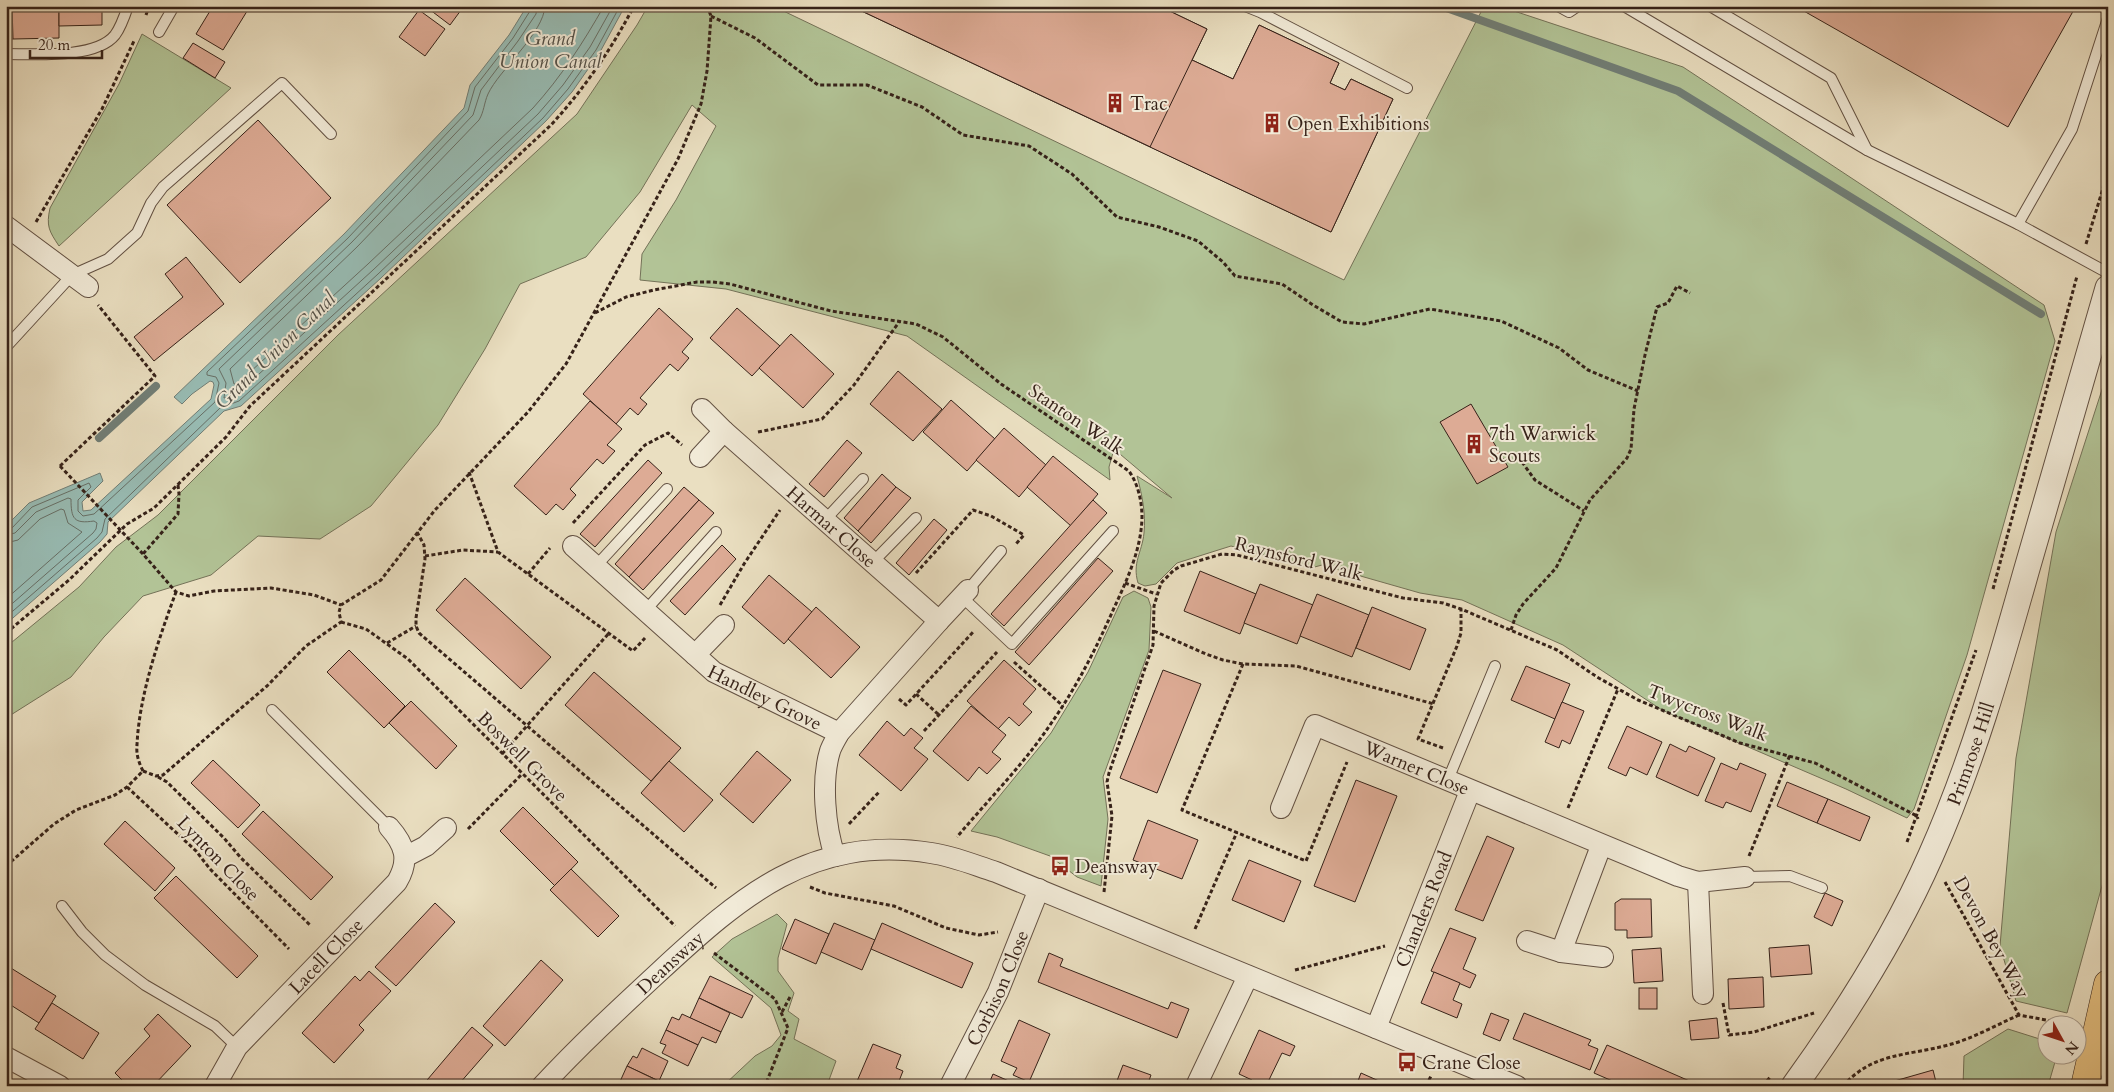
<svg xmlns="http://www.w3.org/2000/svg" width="2114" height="1092" font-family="Cardo,serif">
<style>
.green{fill:#b2c396;stroke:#747258}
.water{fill:#98bcb4;stroke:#717e76}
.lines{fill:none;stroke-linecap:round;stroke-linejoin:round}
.shore{stroke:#676f66;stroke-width:1}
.stream{stroke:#717e76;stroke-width:8}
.building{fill:#ddab95;stroke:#362219}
.service-casing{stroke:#635143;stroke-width:12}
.minor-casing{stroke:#635143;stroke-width:22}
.tertiary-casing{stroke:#635143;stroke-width:27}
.trunk-casing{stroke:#362219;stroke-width:29}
.path{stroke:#362219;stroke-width:3;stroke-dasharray:4 2.5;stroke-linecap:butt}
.service{stroke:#f1ead7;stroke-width:10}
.minor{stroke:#f1ead7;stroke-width:20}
.tertiary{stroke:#f1ead7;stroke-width:25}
.trunk{stroke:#e5c080;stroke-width:28}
.path-bridge{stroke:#362219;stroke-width:3;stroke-dasharray:4 2.5;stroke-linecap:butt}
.labels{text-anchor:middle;stroke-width:4;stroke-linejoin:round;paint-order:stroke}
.poi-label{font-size:19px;fill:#362219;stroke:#f1ead7;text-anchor:start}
.street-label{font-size:19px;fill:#362219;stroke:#f1ead7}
.water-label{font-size:20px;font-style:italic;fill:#535048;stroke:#f1ead7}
</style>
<rect width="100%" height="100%" fill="#eadfc1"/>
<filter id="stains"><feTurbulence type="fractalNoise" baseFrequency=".004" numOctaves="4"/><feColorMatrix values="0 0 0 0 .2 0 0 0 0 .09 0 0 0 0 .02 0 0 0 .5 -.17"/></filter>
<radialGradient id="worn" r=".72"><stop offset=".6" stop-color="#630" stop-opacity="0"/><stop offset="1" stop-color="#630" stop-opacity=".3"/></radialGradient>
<g class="green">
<path d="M648 6H773L1344 280 1484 6H1499L1683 67 2044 305 2055 341 1967 655 1914 809 1907 818 1846 789 1662 710 1563 645 1462 600 1420 593 1322 565 1311 568 1231 546 1177 563 1156 584 1145 586 1138 583C1132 562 1142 553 1144 533 1146 513 1142 495 1137 476L1172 498 1114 449 1109 467 1110 480 907 336 726 289 640 280 642 254 676 200 716 126 692 105 640 192 586 257 520 284 485 349 438 425 371 506 320 539 258 536 211 575 143 596 104 637 71 677 6 718V647L79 587 116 547 158 515 338 335 577 114 637 25Z"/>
<path d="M142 34 231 88 59 246C49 231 46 226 50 208L119 84Z"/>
<polygon points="2108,371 2108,864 2067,1013 2016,1001 2000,946 2016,758 2056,532"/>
<polygon points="1134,591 1148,598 1151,607 1149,650 1103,777 1108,819 1101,886 1077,877 1050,856 997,837 971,831 1051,733 1088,672 1123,597"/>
<polygon points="777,914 787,924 778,958 778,971 794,993 788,1011 799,1019 794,1039 836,1061 829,1080 824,1086 723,1086 755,1056 772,1046 781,1035 771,1008 712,957 732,939"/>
<polygon points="2008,1029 2046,1041 2046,1054 2057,1055 2048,1086 1963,1086 1964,1056"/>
</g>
<polygon class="water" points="527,6 625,6 600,52 572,92 546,121 381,278 241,406 224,411 108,522 107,534 100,542 6,624 6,526 29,503 100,473 103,481 82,502 83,511 91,510 211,399 214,385 213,382 210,381 192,394 182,404 174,397 344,234 464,108 470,85 509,35"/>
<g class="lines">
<g class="shore">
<polyline points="537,6 536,14 518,41 481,90 473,115 352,242 219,369 226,383 224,398 236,395 373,270 538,114 563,85 590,47 613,6"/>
<path d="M545 6C544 33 499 70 488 94 484 103 484 112 479 120L357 247 230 369 234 384H237L368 264 533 108C561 77 583 43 604 6"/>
<polyline points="6,529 12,528 32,507 89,483 91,487 78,500 78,511 83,516 94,514 215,402 219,383 216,377 207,375 207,372 348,238 468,111 475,87 513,38 530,11 531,6"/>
<path d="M6 535 15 533 36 512 68 498 71 499C71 519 74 524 94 521L97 523 96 529 93 533 6 609"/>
<polyline points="6,543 18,540 40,519 61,509 64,510 68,523 82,532 6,599"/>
<polyline points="6,617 97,538 102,532 105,519 220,408 239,401 378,274 543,118 568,89 596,50 620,6"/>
</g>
<g class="stream">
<polyline points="1441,6 1678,91 2041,314"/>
<polyline points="99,438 156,386"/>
</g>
</g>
<g class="building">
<polygon points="6,6 12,6 13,39 6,40"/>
<polygon points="12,6 59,6 59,38 13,39"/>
<polygon points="59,6 102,6 102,25 59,26"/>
<polygon points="213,6 245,6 249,8 223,50 196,34"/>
<polygon points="425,6 464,6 450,25"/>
<polygon points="851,6 1159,6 1207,29 1150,147"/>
<polygon points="851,6 1159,6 1207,29 1192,60 1233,79 1259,25 1339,63 1330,83 1345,90 1351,79 1393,99 1331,232"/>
<polygon points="1795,6 2076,6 2008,127"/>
<polygon points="419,10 445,29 425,56 399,37"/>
<polygon points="1259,25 1339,63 1330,83 1345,90 1351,79 1393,99 1331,232 1150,147 1192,60 1233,79"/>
<polygon points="193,43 225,62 215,78 183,58"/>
<polygon points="258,120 331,198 240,283 167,205"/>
<polygon points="186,257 224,304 154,361 134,337 183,297 165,274"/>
<polygon points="659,308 693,339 682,352 689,358 678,371 670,364 640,398 647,404 638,415 630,408 616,424 583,394"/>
<polygon points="737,308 780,346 752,376 710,338"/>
<polygon points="791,334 834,374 803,408 759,368"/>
<polygon points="898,371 942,409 913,441 870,404"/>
<polygon points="951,400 995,439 967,471 923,432"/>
<polygon points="590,401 622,429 607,445 615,451 603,464 597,459 570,489 576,495 563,510 556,504 546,515 514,486"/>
<polygon points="1471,404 1508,467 1477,484 1440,422"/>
<polygon points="1004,428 1046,465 1019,497 976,460"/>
<polygon points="847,440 862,453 824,497 809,484"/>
<polygon points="1053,456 1098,494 1071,526 1027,487"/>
<polygon points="648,460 662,473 595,547 580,534"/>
<polygon points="882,474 896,487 858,531 844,518"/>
<polygon points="684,487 699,500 629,577 615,564"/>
<polygon points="896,487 911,498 871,543 858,531"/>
<polygon points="699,500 714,513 643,590 629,577"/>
<polygon points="1093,500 1107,513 1004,626 991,614"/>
<polygon points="934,519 947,530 909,575 896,563"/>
<polygon points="722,545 736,559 685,615 670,601"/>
<polygon points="1098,558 1113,571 1029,665 1015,652"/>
<polygon points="1200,571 1256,594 1240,634 1184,611"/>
<polygon points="769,575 812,612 784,644 742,607"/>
<polygon points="465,578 551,657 521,689 436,610"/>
<polygon points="1260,584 1313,605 1297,644 1244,623"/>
<polygon points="1317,594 1369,615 1352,657 1300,636"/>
<polygon points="816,607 860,647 831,678 788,639"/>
<polygon points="1372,607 1426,629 1410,670 1356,648"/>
<polygon points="349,650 405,706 384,728 327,672"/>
<polygon points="1004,660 1036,689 1023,704 1032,712 1019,726 1009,717 998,729 967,701"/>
<polygon points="1526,666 1570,684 1555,719 1511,700"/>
<polygon points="1163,670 1201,684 1157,793 1120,778"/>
<polygon points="594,672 681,748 651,781 565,705"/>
<polygon points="411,701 457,746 436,769 389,723"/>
<polygon points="1562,702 1584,711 1570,744 1562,740 1559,748 1545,742"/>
<polygon points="971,706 1006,735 992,752 1001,759 987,774 979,767 968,781 933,751"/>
<polygon points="887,721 904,736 911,728 923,738 914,748 928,759 901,791 859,755"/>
<polygon points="1627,726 1662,742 1647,775 1630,767 1626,776 1608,768"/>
<polygon points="1670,744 1686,752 1689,746 1715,758 1698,796 1656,777"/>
<polygon points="757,751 791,780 753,823 720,794"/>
<polygon points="213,760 260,805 238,828 191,783"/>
<polygon points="669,761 713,800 684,832 641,793"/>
<polygon points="1721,763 1737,770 1740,763 1766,774 1751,812 1726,802 1723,808 1705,801"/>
<polygon points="1356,780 1397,796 1355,902 1314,886"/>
<polygon points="1787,782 1828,799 1817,823 1777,806"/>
<polygon points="1828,799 1870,817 1860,841 1817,823"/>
<polygon points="523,807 578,862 555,886 500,831"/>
<polygon points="263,811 333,877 311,900 242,834"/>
<polygon points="1148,820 1198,840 1182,879 1133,860"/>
<polygon points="125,821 175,868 155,891 104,844"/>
<polygon points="1487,836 1514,848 1483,921 1455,910"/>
<polygon points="1249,860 1301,881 1284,922 1232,900"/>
<polygon points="571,869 619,916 598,937 550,890"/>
<polygon points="176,876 258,956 237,978 154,898"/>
<polygon points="1825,893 1843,901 1832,926 1814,917"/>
<polygon points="1621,899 1651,899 1652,937 1627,938 1627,930 1615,930 1615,903"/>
<polygon points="435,903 455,922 396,986 375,967"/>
<polygon points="795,919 829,934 816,964 782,949"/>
<polygon points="834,923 875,940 862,970 821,952"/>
<polygon points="882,923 973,963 962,988 871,949"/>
<polygon points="1450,928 1476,938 1463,969 1476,975 1470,988 1431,971"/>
<polygon points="1809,945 1812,974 1771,977 1769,948"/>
<polygon points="1661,948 1663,981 1634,983 1632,950"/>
<polygon points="1049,953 1063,959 1060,966 1168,1009 1171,1002 1189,1009 1177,1038 1038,982"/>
<polygon points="541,960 563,980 505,1046 483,1026"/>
<polygon points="6,965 56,996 39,1023 6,1002"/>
<polygon points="369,971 391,991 359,1025 364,1030 334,1063 302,1033 355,976 360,981"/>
<polygon points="1434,972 1460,983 1453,1000 1462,1004 1457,1018 1421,1003"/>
<polygon points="710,976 753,996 742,1018 699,998"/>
<polygon points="1763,977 1764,1007 1729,1009 1728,979"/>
<rect x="1639" y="988" width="18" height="21"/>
<polygon points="699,998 730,1013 721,1032 690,1018"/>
<polygon points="52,1003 99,1033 83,1059 35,1029"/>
<polygon points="1491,1013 1509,1020 1500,1041 1483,1034"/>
<polygon points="1524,1013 1591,1040 1588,1045 1598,1049 1590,1070 1513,1039"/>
<polygon points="158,1014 191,1046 153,1086 146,1086 144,1083 141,1086 128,1086 115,1073 150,1036 144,1029"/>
<polygon points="682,1014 721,1032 716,1043 702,1037 698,1045 666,1030 672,1017 679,1020"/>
<polygon points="1717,1018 1719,1038 1691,1040 1689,1021"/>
<polygon points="1019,1020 1050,1034 1029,1082 1013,1075 1017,1068 1001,1061"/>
<polygon points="472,1027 493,1045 459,1084 461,1086 422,1086"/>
<polygon points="666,1030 698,1045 688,1066 662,1053 666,1045 660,1043"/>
<polygon points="1259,1030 1295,1046 1290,1056 1282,1053 1267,1084 1271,1086 1249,1086 1252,1080 1239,1074"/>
<polygon points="873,1044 901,1055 896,1068 903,1071 897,1086 855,1086"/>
<polygon points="1607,1045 1701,1086 1624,1086 1594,1073"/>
<polygon points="642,1048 668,1061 659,1081 627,1066 633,1056 637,1058"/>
<polygon points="1123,1065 1151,1075 1147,1086 1115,1086"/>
<polygon points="627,1066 667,1085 667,1086 618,1086"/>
<polygon points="1933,1070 1937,1086 1877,1086"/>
<polygon points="1361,1073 1388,1085 1387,1086 1356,1086"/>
<polygon points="993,1074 1020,1086 988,1086"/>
</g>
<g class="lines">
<defs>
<g id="service">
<polyline points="1245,6 1260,12 1407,88"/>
<polyline points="1558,6 1569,12 1578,6"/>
<polyline points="1624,6 1867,150 2018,224 2108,273"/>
<polyline points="1710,6 1831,78 1867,150"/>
<polyline points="159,32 174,6"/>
<path d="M6 54C34 54 96 59 115 35 121 27 125 15 128 6"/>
<polyline points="2018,224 2072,129 2108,18"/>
<polyline points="6,347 72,275 108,259 137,233 151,203 163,187 282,83 331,134"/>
<polyline points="825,520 863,479"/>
<polyline points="873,562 916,518"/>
<polyline points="596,566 667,489"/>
<polyline points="968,590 1001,551"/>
<polyline points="962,597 1012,644 1113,531"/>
<polyline points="645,611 716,532"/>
<polyline points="272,710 389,827"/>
<polyline points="1447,782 1495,666"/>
<polyline points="1745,877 1790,876 1822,888"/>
<polyline points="62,906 82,932 105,955 145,985 215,1026 237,1047"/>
</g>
<g id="minor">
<polyline points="6,226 88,287"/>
<path id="s1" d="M702 409 724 431 939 621 839 733C836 739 832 745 830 751 821 781 825 827 835 856"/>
<polyline points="700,457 724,431"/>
<path id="s2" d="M573 546 714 672 839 733"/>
<polyline points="939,621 968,590"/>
<polyline points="695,655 724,625"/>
<path id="s3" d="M1281 808 1315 725 1678 876 1698 882 1745 877"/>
<polyline points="405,857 426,846 446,828"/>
<polyline points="1698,882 1703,994"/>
<polyline points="1527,941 1561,952 1603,957"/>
<polyline points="1561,952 1601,846"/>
<path id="s4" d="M1376 1028 1470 791"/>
<polyline points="6,1057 60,1086"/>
<path id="s5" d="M215 1086 237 1047 397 882C410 860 405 845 389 827"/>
<path id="s6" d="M542 1086C579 1046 619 1009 659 972 740 897 811 834 931 853 953 856 974 865 996 872L1517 1086"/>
<path id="s7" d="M950 1086 998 992 1039 889"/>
<polyline points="1196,1086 1248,976"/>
</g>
<g id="tertiary">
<path id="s8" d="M1794 1086C1846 1014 1895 937 1931 855 1972 763 1999 668 2026 572 2053 477 2081 383 2108 288"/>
</g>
<polyline id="trunk" points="2085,1086 2108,984"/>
</defs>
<use href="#service" class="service-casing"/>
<use href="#minor" class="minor-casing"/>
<use href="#tertiary" class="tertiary-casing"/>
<use href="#trunk" class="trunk-casing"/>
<g class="path">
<polyline points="146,15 149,6"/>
<polyline points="711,16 755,38 818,85 867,85 922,107 963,135 1029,146 1072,174 1117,217 1159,227 1198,241 1223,262 1235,276 1282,284 1313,305 1342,322 1364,324 1430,309 1501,321 1559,348 1588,370 1638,391"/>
<polyline points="36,222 102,109 134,41"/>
<polyline points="2086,244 2108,172"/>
<path d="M595 313 626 297 654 290 697 282H712L730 284 831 311 916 324 943 337 1001 384 1129 471C1138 484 1142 501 1142 518 1141 550 1127 580 1114 608 1096 649 1076 688 1050 725 1023 765 988 800 957 837"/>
<polyline points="758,432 822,419 854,385 899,322"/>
<polyline points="1522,462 1535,480 1584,511"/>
<polyline points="60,466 155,376 98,305"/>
<polyline points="469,472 498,552 633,651 645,638"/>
<polyline points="178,485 179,494 178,514 143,554 176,592 189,596 214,591 271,588 314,595 341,605"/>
<polyline points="573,523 645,445 668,433 682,445"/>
<polyline points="417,532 424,545 425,559 416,618 416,626 419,633 716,888"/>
<polyline points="425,556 463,550 498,552"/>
<polyline points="916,573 973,510 991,516 1024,535 1016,544"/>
<polyline points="528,574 550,548"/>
<polyline points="1125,583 1156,594"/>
<polyline points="1993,589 2077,276"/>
<polyline points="720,605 744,564 780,510"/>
<polyline points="341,622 366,629 408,659 675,926"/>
<polyline points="1511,630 1516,615 1523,604 1556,568 1590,500 1627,458 1631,449 1634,409 1645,355 1657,307 1668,303 1677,286 1690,293"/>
<polyline points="1154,631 1206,654 1223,660 1243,664 1296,666 1434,704"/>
<path d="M6 633 69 580 127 524 154 508 226 437 250 406 551 125C584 89 611 50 634 6"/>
<polyline points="387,643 416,626"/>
<polyline points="1014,662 1063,706"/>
<polyline points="1243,664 1182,810 1306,861 1347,762"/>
<polyline points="916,694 939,715"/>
<polyline points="899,699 906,705 974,631"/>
<polyline points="924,731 997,652"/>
<polyline points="1443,748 1418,739 1457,646 1461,633 1461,609"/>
<polyline points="502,754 609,633"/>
<polyline points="143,771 156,776 163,775 267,686 306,646 341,622 339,612 341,605 381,580 435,510 528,412 566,364 678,159 701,104 707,71 711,16 707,6"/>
<path d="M143 771C139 763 136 755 137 745 139 696 159 638 176 592"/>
<polyline points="158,777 167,782 224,838 241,858 311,926"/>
<polyline points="127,787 196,851 210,869 289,949"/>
<polyline points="1568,808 1618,689"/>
<polyline points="849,824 880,791"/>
<polyline points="468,829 522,774"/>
<polyline points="1907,842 1976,650"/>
<polyline points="1749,856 1790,755"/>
<polyline points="6,866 54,824 76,810 115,795 127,787 143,771"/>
<polyline points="1945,882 2019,1015 2068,1024"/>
<polyline points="810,887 825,893 894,906 946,928 979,935 998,932"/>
<polyline points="1104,892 1112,816 1107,782 1109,773 1153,645 1154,606 1161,583 1174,570 1181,566 1222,554 1237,555 1403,598 1443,603 1461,609 1557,650 1597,677 1638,700 1740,743 1815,763 1917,816 1918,819"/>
<polyline points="1195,929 1237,832"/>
<polyline points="714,953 775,999 788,1028 765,1086"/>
<polyline points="1295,970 1385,946"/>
<polyline points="1723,1003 1729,1035 1754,1032 1814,1013"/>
<polyline points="782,1012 790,997"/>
<polyline points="1426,1086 1431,1076"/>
<polyline points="1763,1086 1771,1076"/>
<path d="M1843 1086C1873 1052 1908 1056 1948 1045 1972 1039 1996 1025 2019 1015"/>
</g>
<use href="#service" class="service"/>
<use href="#minor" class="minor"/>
<use href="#tertiary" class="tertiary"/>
<use href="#trunk" class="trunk"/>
<polyline class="path-bridge" points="60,466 143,554"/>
</g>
<defs>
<symbol id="building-bare" viewBox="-9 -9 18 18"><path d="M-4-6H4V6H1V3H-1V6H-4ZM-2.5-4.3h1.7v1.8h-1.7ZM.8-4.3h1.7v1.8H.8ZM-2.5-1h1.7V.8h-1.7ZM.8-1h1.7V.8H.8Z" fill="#8f2418" stroke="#f1ead7" stroke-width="2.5" paint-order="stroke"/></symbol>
<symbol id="bus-bare" viewBox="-9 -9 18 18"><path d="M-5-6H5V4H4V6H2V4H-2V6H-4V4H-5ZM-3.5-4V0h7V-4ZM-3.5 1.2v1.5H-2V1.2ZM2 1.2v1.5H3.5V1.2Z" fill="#8f2418" stroke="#f1ead7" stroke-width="2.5" paint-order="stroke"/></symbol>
</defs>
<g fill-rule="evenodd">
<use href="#building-bare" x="1101" y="89" width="28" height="28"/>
<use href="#building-bare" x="1258" y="109" width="28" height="28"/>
<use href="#building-bare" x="1460" y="430" width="28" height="28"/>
<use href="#bus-bare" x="1046" y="852" width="28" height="28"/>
<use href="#bus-bare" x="1393" y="1048" width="28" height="28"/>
</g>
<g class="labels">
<g class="poi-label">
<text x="1130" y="110">Trac</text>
<text x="1287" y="130">Open Exhibitions</text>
<text x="1489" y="440">7th Warwick<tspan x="1489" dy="22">Scouts</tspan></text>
<text x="1075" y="873">Deansway</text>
<text x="1422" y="1069">Crane Close</text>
</g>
<g class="street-label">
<text transform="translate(1077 419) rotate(34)" y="7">Stanton Walk</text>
<text dy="7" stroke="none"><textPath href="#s1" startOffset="175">Harmar Close</textPath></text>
<text transform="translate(1299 558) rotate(14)" y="7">Raynsford Walk</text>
<text dy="7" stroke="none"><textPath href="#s2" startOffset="246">Handley Grove</textPath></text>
<text transform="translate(1708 712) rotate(21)" y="7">Twycross Walk</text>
<text dy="7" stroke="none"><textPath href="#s8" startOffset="378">Primrose Hill</textPath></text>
<text transform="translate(523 756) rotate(45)" y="7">Boswell Grove</text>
<text dy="7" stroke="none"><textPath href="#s3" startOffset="200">Warner Close</textPath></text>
<text transform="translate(219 858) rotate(46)" y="7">Lynton Close</text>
<text dy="7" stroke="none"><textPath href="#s4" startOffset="128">Chanders Road</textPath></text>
<text transform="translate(1992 937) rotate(61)" y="7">Devon Bey Way</text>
<text dy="7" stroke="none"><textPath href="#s5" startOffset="172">Lacell Close</textPath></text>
<text dy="7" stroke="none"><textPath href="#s6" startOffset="178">Deansway</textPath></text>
<text dy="7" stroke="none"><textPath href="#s7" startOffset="109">Corbison Close</textPath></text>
</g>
<g class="water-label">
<text x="550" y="45">Grand<tspan x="550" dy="23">Union Canal</tspan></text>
<text transform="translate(275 350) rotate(-44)" y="7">Grand Union Canal</text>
</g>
</g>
<rect width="2114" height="1092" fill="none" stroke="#eadfc1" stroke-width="25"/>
<rect x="8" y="8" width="2099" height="1077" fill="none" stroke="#362219" stroke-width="2.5"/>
<rect x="12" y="12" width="2089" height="1067" fill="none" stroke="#362219"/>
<g transform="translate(2062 1040) rotate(130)"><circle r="24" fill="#f1ead7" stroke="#a69a8b"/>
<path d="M0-4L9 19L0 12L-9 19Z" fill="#8f2418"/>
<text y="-8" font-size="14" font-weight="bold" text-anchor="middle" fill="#362219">N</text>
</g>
<path d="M30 50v8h72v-8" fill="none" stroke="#362219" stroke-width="2.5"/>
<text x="38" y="50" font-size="15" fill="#362219" stroke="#f1ead7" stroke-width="4" paint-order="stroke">20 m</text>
<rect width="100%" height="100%" filter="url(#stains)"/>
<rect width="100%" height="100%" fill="url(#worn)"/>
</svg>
